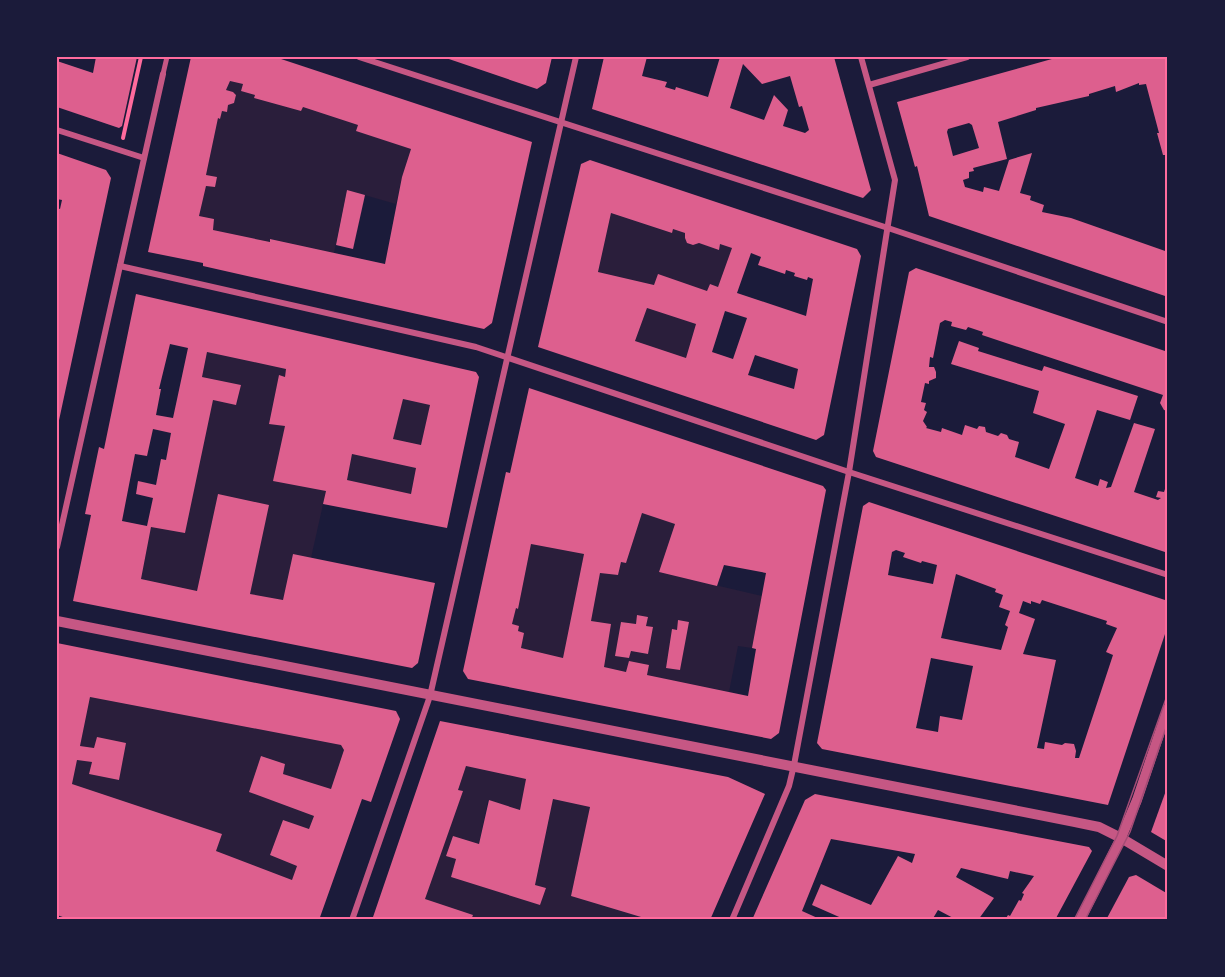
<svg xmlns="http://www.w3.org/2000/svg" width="1225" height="977" font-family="Overpass,sans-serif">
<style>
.green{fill:#2a1e3b;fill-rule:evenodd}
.building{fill:#dd5f8e;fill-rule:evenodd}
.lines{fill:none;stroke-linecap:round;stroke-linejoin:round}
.path{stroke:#ff6b9d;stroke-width:4}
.pedestrian{stroke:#c65784;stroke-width:5}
.minor{stroke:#c65784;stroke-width:6}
.tertiary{stroke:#c65784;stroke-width:10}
.tram{stroke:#a44b75;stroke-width:1.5}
.neatline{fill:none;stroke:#ff6b9d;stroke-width:2}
</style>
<rect width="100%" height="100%" fill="#1b1b3a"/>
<g class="green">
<polygon points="230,81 243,84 241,91 255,95 254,98 301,111 303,107 358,125 357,131 411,149 402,177 396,204 347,190 334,253 271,239 270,242 213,230 214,219 199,216 206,186 215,187 206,175 218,118 220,119 222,111 227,112 228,105 234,103 236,95 233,92 226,90"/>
<polygon points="611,213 671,233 673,229 685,233 685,238 688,244 693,245 699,243 718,249 720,244 732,248 718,287 710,284 707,291 654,285 598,272"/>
<polygon points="647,308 696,324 686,358 635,341"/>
<polygon points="207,352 286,369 285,377 279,376 269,423 285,426 326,491 311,558 293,554 283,600 250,594 268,505 218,494 197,591 141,579 151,527 213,400 237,404 241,385 202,377"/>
<polygon points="403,399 430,405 421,445 393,439"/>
<polygon points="352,454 416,468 411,494 347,480"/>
<path d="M642 513 675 524 659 572 762 596 752 648 738 646 729 692 647 675 649 666 626 672 604 667 591 621 600 573 618 575 621 562 626 563ZM638 615 648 617 646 626 653 628 648 654 631 651 629 658 616 656 621 622 636 624ZM678 620 689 622 680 670 666 667 672 630H677Z"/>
<polygon points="531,544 584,554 563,658 521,648 523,633 518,631 512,624 516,608 518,609"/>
<polygon points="90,697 341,745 344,750 331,789 283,774 285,764 262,756 250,792 314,816 309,829 283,820 270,855 297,866 292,880 216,851 222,834 72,784 77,760 92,762 89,774 119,780 125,743 94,748 80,746"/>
<polygon points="466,766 526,779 520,810 488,800 479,844 453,836 446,856 456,859 451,877 540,905 546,888 535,885 553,799 590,807 571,896 651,920 471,920 425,899 462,791 458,790"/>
</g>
<g class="building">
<polygon points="96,57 137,57 122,126 119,128 57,107 57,61 93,73"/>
<path d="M191 57H275L532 142 492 323 484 329 203 266V263L148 252ZM230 81 243 84 241 91 255 95 254 98 301 111 303 107 358 125 356 131 411 149 402 177 385 264 270 239V242L213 230 214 219 199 216 206 186 215 187 217 177 206 175 218 118 220 119 222 111 227 112 228 105 234 103 236 95 233 92 226 90Z"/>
<polygon points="443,57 552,57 546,83 537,89"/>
<path d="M604 57H647L642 76 667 82 665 87 675 90 676 87 708 97 720 57H834L871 190 863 198 592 109ZM743 64 762 84 790 76 799 107 802 106 809 130 805 133 783 126 788 110 774 95 764 120 730 108Z"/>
<path d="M1059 57H1168V162L1165 155H1163L1157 133H1159L1146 84 1139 85V83L1116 92 1115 86 1089 94V96L1036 108V110L998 122 1007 159 973 168 974 171 969 172V178L963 180 965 187 983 192 984 187 999 191 1009 160 1032 153 1020 193 1031 196 1030 200 1044 205 1042 212 1071 218 1168 252V297L929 216 917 166 915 167 897 102ZM969 123 972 125 979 148 953 156 947 132 948 129Z"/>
<polygon points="57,153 106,170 111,178 58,425 57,208 60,209 62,200 57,199"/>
<path d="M590 160 857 249 861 256 824 435 816 440 538 347 581 164ZM611 213 672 233 673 229 685 233V238L687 243 693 245 699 243 719 250 720 244 732 248 718 287 710 284 707 291 658 274 654 285 598 272ZM751 253 761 257 758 265 785 274 786 270 795 273 794 276 807 280 808 277 813 279 806 316 737 293ZM647 308 696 324 686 358 635 341ZM725 311 747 318 733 359 712 352ZM755 355 798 369 794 389 748 375Z"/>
<polygon points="347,190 365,195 353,249 336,245"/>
<polygon points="916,268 1168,352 1168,411 1164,410 1160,403 1163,395 982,335 983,332 968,327 966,330 951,326 952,322 945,320 940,323 933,358 930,357 929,367 934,367 936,372 936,378 929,381 929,384 925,383 921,402 926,403 924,410 927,412 923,421 927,427 926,428 941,432 942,428 962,435 965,425 977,429 979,426 985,427 986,432 998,436 1001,433 1007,435 1009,439 1019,442 1015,457 1049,469 1065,424 1033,413 1039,391 951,364 959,341 979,348 978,351 1042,371 1044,366 1138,396 1130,420 1097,410 1075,478 1098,486 1100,479 1108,482 1106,488 1111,487 1134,423 1155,429 1134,492 1158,500 1161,498 1156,497 1158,491 1164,492 1168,480 1168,553 876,457 873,451 909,272"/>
<path d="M136 294 476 372 479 377 447 528 323 504 326 491 273 481 285 426 269 424 279 375 285 377 286 369 207 352 202 377 241 385 236 405 213 400 185 533 151 527 141 579 197 591 218 494 269 505 250 594 283 600 293 554 435 583 418 663 412 668 73 601 91 515 85 514 99 447 104 449ZM170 344 188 348 173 418 156 415 161 389H159ZM403 399 430 405 421 445 393 439ZM153 429 171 433 166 460 161 459 156 485 138 481 136 494 153 498 147 526 122 521 135 454 147 456ZM352 454 416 468 411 494 347 480Z"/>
<path d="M529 388 823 486 826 490 779 733 771 739 468 679 463 671 506 472 510 473ZM642 513 675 524 659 572 717 586 724 565 766 573 752 648 756 649 748 696 647 675 649 665 629 661 626 672 604 667 611 624 591 621 600 573 618 575 621 562 626 563ZM531 544 584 554 563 658 521 648 524 633 518 631 519 626 512 624 516 608 518 609Z"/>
<path d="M869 502 1168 601V625L1108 805 822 749 817 743 863 506ZM896 550 905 553 903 557 921 563 922 561 937 565 933 584 888 575 892 552ZM956 574 996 589 995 592 1003 595 999 607 1010 611 1005 625 1008 627 1001 650 941 638ZM1042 600 1107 621 1106 624 1117 628 1106 652 1113 655 1079 758H1075L1076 751 1074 744 1065 743 1062 745 1045 742 1044 749 1037 748 1056 660 1023 654 1035 619 1019 613 1023 601 1031 604V601L1040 604ZM931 658 973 666 962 720 940 716 938 732 916 728Z"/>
<polygon points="637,615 648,617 646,626 653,627 648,654 631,651 629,658 615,656 621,622 636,624"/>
<polygon points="678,620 689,622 680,670 666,668 672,629 677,630"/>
<path d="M57 643 396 711 400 719 371 802 362 799 319 920H71L57 915ZM90 697 341 745 344 750 331 789 283 774 285 764 261 756 249 792 314 816 309 829 283 820 270 855 297 866 292 880 216 851 222 834 72 784 77 760 92 762 89 774 119 780 126 743 97 737 94 748 80 746Z"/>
<polygon points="440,721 728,777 765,794 710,920 651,920 571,896 590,807 553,799 535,885 546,888 540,905 451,877 456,859 446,856 453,836 479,844 489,800 520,810 526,779 466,766 458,790 463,791 425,899 473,915 471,920 426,920 419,918 418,920 372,920"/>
<polygon points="1168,785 1168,842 1151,832"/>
<polygon points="815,794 1089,847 1092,851 1055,920 1005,920 1008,915 1010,916 1019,900 1021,901 1024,894 1022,893 1034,876 1010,871 1008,879 961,868 956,877 994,898 978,920 957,920 938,910 932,920 846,920 812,905 821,884 871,905 898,856 912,863 915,854 831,839 802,911 822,920 752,920 805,800"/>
<polygon points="1136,875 1168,894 1168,920 1106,920 1129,877"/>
</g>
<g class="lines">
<polyline class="path" points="123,138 141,57"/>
<polyline class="pedestrian" points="163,74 167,57"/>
<g class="minor">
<polyline points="359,57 888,228 1168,322"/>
<polyline points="869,85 967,57"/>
<polyline points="57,130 144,158"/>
<polyline points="120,266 476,347 849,472 1168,575"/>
<polyline points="57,547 163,74"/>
<polyline points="352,920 430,696 576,57"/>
<polyline points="732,920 789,786 794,765 849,472 895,180 861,57"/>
</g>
<g class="tertiary">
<path d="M57 621C404 692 752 757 1099 827L1121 838 1168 866"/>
<polyline points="1080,920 1121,838 1137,800 1168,708"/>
</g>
<g class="tram">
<polyline points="1074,920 1117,836 1168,693"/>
<polyline points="1085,920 1130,832 1168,722"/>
</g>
</g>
<rect width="1225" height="977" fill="none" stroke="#1b1b3a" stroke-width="117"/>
<rect x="58" y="58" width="1108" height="860" class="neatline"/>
</svg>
